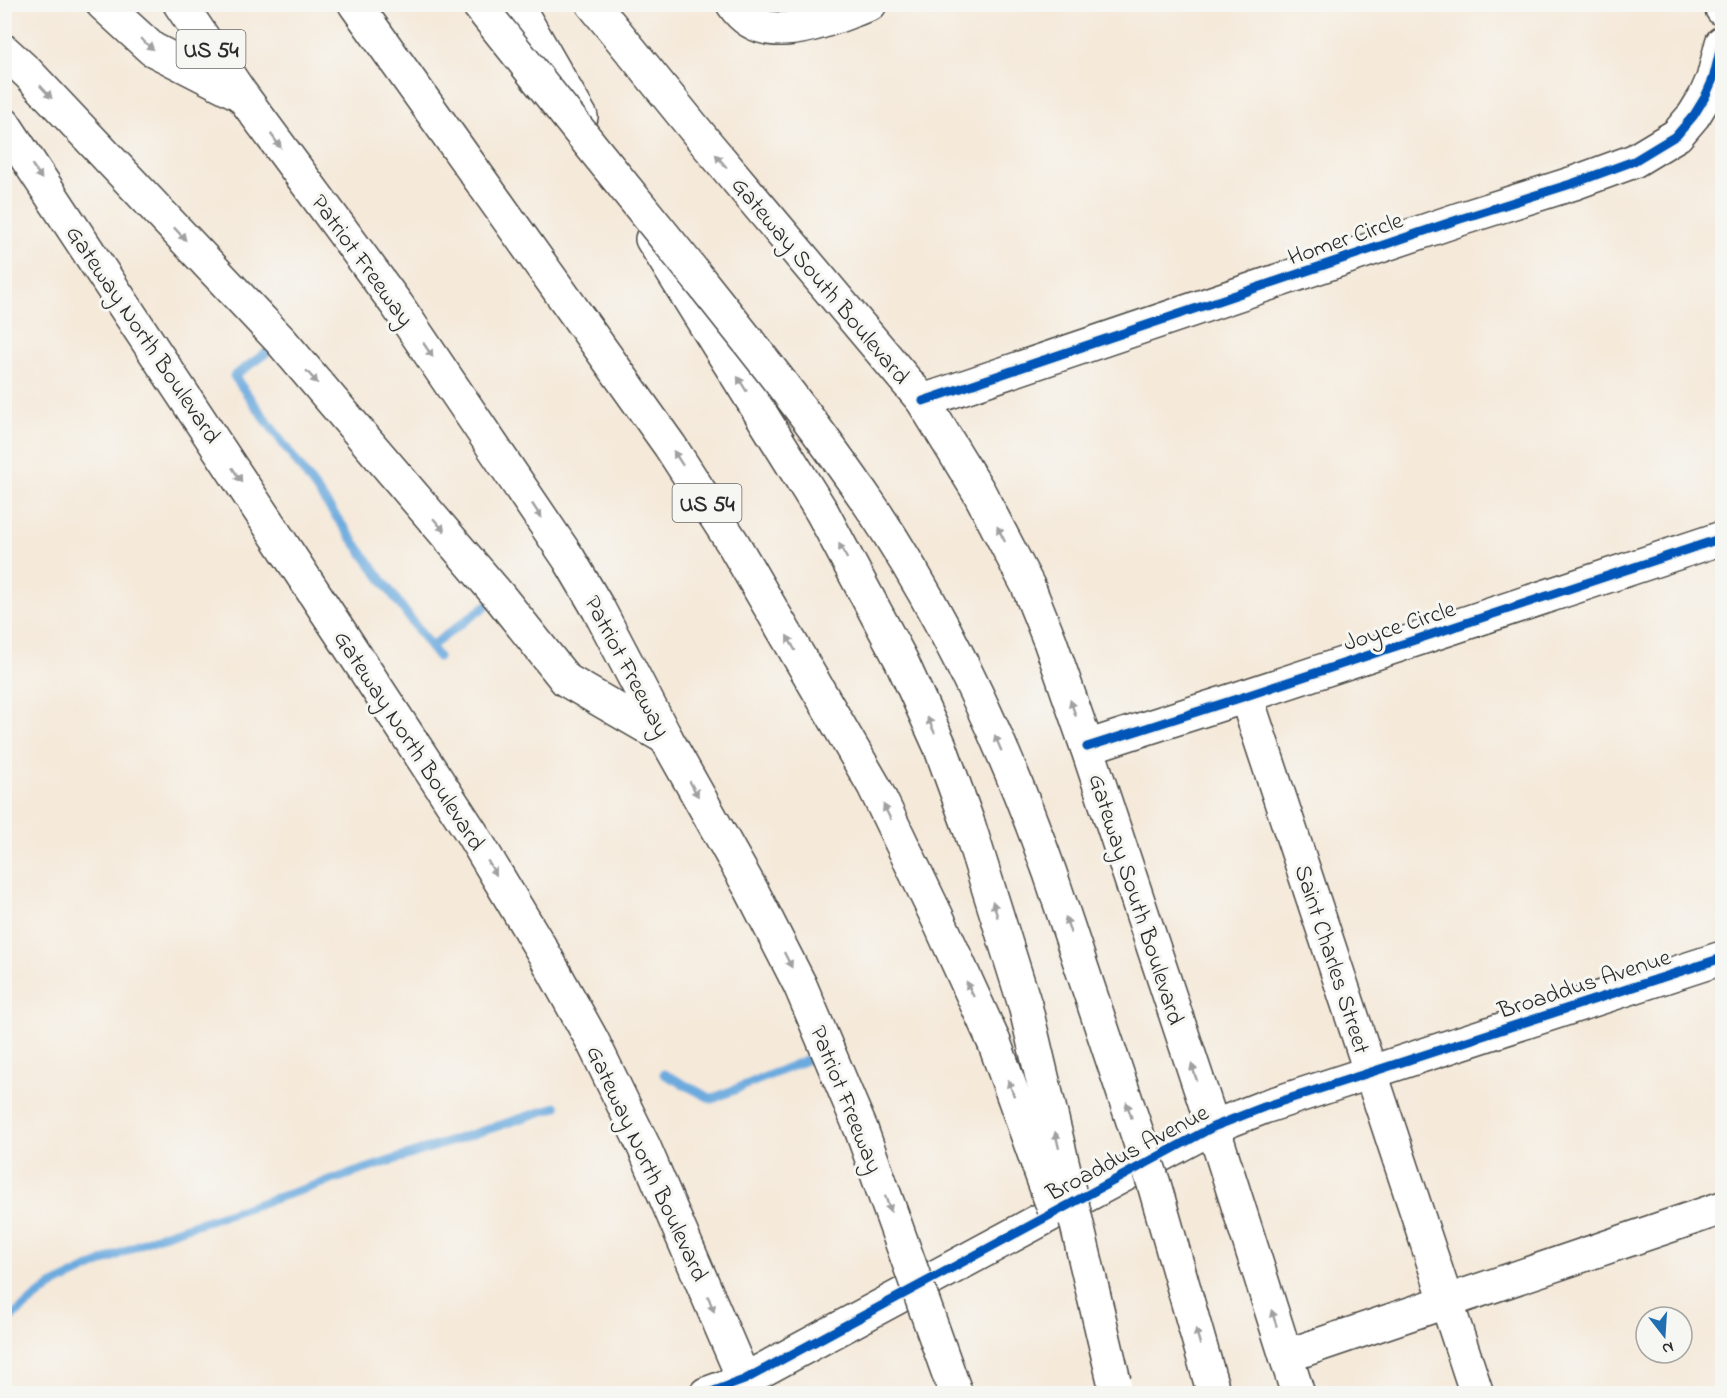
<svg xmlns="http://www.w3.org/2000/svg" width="1727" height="1398" font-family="'Indie Flower',sans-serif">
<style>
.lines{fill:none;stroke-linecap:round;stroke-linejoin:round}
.stream{stroke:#6caade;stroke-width:9}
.minor-casing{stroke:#494845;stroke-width:36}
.major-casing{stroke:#494845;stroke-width:36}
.highway-casing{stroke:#494845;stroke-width:36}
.minor{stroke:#fff;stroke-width:33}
.major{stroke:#fff;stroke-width:33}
.highway{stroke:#fff;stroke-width:33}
.highway-bridge-casing{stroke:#494845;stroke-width:36;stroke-linecap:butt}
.highway-bridge{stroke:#fff;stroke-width:33}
.cycleway-casing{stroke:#f6f6f2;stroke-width:13}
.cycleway{stroke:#0057b8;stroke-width:9}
.oneway{fill:#a0a0a0}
.labels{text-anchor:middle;stroke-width:6;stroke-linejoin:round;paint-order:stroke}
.shield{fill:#f6f6f2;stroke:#686867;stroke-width:1.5}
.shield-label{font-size:22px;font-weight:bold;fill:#2b2b2b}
.street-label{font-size:24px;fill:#2b2b2b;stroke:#f6f6f2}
</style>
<rect width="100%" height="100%" fill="#f6f6f2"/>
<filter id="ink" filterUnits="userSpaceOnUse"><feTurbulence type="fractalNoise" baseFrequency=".0167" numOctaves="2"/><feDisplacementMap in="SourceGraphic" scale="12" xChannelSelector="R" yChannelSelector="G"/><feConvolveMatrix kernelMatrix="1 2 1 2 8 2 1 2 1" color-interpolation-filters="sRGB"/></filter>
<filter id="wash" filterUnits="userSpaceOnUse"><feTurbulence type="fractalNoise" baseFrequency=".008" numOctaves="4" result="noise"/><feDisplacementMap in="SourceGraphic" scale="24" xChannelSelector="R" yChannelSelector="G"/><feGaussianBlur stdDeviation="1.35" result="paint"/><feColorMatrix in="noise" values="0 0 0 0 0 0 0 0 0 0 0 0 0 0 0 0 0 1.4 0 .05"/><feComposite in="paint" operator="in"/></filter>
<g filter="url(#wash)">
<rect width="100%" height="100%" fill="#f5e9d9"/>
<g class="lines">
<g class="stream">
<polyline points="277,345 234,376 438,657"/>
<polyline points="430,647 495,599"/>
<polyline points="664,1074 712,1099 823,1053"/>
<polyline points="4,1323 51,1286 153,1238 556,1107"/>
</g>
</g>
</g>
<g filter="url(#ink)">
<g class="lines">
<defs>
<g id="minor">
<path d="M733 4C765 52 827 19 870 4"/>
<polyline points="1722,4 1722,9"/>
<polyline points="923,401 1460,219 1574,183 1634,161 1677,135 1694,115 1705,97 1713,79 1722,43"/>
<polyline points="1246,696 1477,1394"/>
<polyline points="1087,747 1246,696 1722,538"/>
<polyline points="1286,1356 1722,1208"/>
<polyline points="706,1394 744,1380 1213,1127 1264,1107 1722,958"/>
</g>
<g id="major">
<polyline points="593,4 706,143 923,401 979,492 1028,586 1050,641 1087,747 1213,1127 1298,1394"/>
<polyline points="4,124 340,632 471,832 543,952 592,1040 644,1147 750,1394"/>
</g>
<g id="highway">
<polyline points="103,4 152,49 240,94"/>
<polyline points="180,4 241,94 397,305 569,559 599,610 666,738 752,891 800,985 861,1129"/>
<polyline points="355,4 670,446 734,545 874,786 938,919 994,1042"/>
<polyline points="516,4 581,117"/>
<polyline points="4,51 28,73 281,341 499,596 566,680 666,738"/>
<polyline points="652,239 822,512 901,660 940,746 969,826 1025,1005"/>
</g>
</defs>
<use href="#minor" class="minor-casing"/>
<use href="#major" class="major-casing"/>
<use href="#highway" class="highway-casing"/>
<use href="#minor" class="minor"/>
<use href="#major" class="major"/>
<use href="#highway" class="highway"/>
<defs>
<g id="highway-bridge">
<path d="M478 4C547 91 616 177 686 263 749 342 813 421 870 505 947 619 1004 744 1050 873L1154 1184 1214 1394"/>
<polyline points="1025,1005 1114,1381"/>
<polyline points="994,1042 1054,1209"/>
<polyline points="861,1129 956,1394"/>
</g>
</defs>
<use href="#highway-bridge" class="highway-bridge-casing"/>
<use href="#highway-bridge" class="highway-bridge"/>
<defs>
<g id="cycleway">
<polyline points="923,401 1460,219 1574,183 1634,161 1677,135 1694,115 1705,97 1713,79 1722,43"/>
<polyline points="1087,747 1246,696 1722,538"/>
<polyline points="706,1394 744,1380 1213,1127 1264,1107 1722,958"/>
</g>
</defs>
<use href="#cycleway" class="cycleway-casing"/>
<use href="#cycleway" class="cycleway"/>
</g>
<defs><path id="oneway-solid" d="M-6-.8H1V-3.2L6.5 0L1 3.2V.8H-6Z" transform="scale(1.5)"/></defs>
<g class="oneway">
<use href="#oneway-solid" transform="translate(147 44) rotate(40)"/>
<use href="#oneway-solid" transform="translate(46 92) rotate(47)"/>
<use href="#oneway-solid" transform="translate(276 141) rotate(54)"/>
<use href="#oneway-solid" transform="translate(721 161) rotate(-130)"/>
<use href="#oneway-solid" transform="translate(37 172) rotate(56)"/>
<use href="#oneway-solid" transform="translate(180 234) rotate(47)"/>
<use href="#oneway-solid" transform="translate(428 350) rotate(56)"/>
<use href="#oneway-solid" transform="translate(312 377) rotate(49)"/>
<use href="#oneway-solid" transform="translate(742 384) rotate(-122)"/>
<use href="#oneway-solid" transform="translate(678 458) rotate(-123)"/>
<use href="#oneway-solid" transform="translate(237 475) rotate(57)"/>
<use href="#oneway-solid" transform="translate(537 511) rotate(56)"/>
<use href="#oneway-solid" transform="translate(439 525) rotate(49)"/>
<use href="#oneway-solid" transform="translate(1001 534) rotate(-117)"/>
<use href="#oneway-solid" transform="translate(843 551) rotate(-118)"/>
<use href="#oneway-solid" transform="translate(791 643) rotate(-120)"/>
<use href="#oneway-solid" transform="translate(1073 708) rotate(-109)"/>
<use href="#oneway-solid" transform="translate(931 725) rotate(-115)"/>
<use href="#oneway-solid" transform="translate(998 743) rotate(-113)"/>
<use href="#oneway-solid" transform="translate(694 789) rotate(61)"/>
<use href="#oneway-solid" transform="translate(887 812) rotate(-116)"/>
<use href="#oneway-solid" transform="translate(492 868) rotate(59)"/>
<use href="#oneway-solid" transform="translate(995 909) rotate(-107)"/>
<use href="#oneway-solid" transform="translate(1068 925) rotate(-108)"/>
<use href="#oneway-solid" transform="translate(788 960) rotate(63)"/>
<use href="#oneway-solid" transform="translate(970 989) rotate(-115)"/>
<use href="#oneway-solid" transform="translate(1194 1072) rotate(-109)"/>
<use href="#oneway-solid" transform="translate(1011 1088) rotate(-110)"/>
<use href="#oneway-solid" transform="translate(1129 1110) rotate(-108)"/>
<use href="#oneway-solid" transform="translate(1057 1140) rotate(-103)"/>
<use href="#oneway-solid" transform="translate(888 1204) rotate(70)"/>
<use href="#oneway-solid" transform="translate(711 1304) rotate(69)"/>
<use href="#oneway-solid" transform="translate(1274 1318) rotate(-108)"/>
<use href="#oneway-solid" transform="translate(1198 1337) rotate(-106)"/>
</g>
</g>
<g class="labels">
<g class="shield">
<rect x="176.5" y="30" width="69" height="38" rx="4.5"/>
<rect x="672.5" y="484" width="69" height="38" rx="4.5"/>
</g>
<g class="shield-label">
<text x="211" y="57">US 54</text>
<text x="707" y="511">US 54</text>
</g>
<g class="street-label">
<text transform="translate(1345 238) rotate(-19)" y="8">Homer Circle</text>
<text transform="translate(363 260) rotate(54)" y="8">Patriot Freeway</text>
<text transform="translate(821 280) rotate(50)" y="8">Gateway South Boulevard</text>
<text transform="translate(144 334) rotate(56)" y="8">Gateway North Boulevard</text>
<text transform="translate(1399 625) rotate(-18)" y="8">Joyce Circle</text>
<text transform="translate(628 666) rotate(62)" y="8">Patriot Freeway</text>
<text transform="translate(410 740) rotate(57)" y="8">Gateway North Boulevard</text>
<text transform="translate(1137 899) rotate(72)" y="8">Gateway South Boulevard</text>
<text transform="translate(1333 959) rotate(72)" y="8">Saint Charles Street</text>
<text transform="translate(1584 983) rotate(-18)" y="8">Broaddus Avenue</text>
<text transform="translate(847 1099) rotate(68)" y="8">Patriot Freeway</text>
<text transform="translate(1127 1152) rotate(-28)" y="8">Broaddus Avenue</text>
<text transform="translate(648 1163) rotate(65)" y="8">Gateway North Boulevard</text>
</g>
</g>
<rect width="1727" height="1398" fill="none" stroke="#f6f6f2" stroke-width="24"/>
<g transform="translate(1664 1335) rotate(163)"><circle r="28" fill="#f6f6f2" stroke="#a5a5a2" stroke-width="1.5"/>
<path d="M0-4.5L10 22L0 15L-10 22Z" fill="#1f6fb2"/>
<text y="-9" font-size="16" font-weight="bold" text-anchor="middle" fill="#2b2b2b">N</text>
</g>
</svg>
